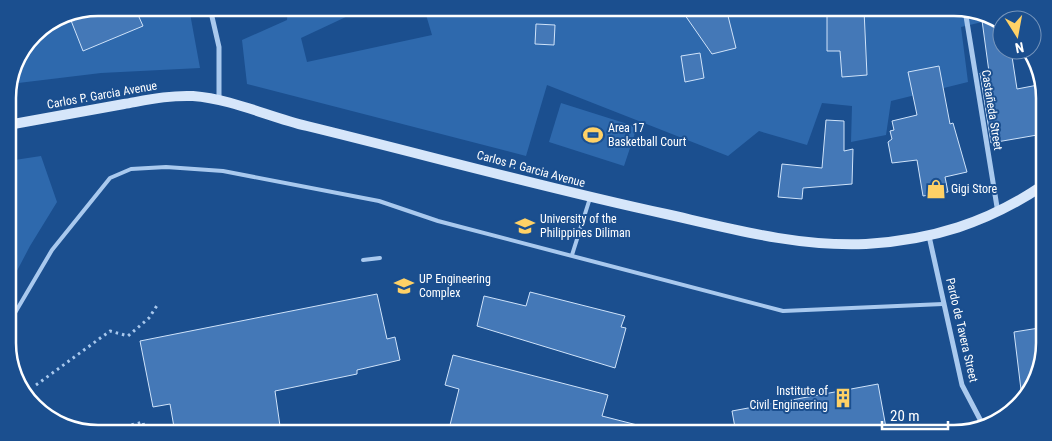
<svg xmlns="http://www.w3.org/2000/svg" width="1052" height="441" font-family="'Roboto Condensed',sans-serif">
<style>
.green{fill:#2e69ad}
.building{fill:#4478b7;stroke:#cfe3fa}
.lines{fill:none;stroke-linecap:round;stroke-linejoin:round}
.path{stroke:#a9c9ee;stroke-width:3;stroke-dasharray:2.5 4;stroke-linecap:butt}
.service{stroke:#a9c9ee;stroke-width:4}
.minor{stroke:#a9c9ee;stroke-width:5}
.secondary{stroke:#d6e6fa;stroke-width:10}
.labels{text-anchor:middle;stroke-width:4;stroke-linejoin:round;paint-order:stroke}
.street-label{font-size:12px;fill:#fff;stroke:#1b4f8f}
.poi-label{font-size:12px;fill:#fff;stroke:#1b4f8f;text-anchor:start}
.rim{fill:none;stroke:#fff;stroke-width:2.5}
</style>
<rect width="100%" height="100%" fill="#1b4f8f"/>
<g class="green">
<polygon points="98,8 189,8 200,68 101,73 10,84 17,58 38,30"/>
<polygon points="288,8 365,8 301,38 307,62 432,35 424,8 954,8 988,14 995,19 961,27 968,82 891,101 886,135 851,142 852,106 822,103 807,145 759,131 728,156 547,85 526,156 247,84 242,40 287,20"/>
<polygon points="561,103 637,127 624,166 549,142"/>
<polygon points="41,156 57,202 30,246 9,286 8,161"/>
</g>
<g class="building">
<polygon points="98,8 135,8 143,26 83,51 70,18"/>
<polygon points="680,8 726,8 736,48 712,54"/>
<polygon points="835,8 857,8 857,11 864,10 867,75 842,77 840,51 827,51 827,12 835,12"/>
<polygon points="981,13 988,14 1002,25 1002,50 1011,50 1017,89 1043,84 1043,134 991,143 980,73 989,72"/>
<polygon points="536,24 555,25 554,45 535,44"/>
<polygon points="700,53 704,78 685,82 681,56"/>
<polygon points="939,66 950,124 953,123 967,172 945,177 948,192 923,196 917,160 892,163 888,142 892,139 890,131 894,130 892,121 917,115 908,72"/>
<polygon points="826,120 844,121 844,151 853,149 852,184 803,188 802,199 778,197 782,164 822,168"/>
<polygon points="530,292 625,316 621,327 626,328 615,368 477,326 484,296 526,306"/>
<polygon points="377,294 387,339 395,337 400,360 357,370 357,374 275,391 281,433 175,433 170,404 153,407 140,341"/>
<polygon points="1039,328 1038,377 1022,398 1014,332"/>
<polygon points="453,355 608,395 602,416 645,427 644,433 448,433 459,389 445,385"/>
<polygon points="878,384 887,433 821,433 820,427 786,433 736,433 732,411"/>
</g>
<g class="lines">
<g class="path">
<polyline points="36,385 110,331 128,336 149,318 158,304"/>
<polyline points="100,433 143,422 145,433"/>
</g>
<g class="service">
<polyline points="572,255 590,198"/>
<polyline points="363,260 380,258"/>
<polyline points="9,323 52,250 110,178 131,169 166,167 223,171 379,201 438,221 783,311 943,304"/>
</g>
<g class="minor">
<polyline points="210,8 219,47 219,100"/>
<polyline points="965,10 998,213"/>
<polyline points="929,236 962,385 983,425"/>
</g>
<path class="secondary" d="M8 125C47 118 85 111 124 104 147 100 169 95 193 96 232 99 269 117 307 126 426 155 545 188 666 214 732 229 798 247 866 244 932 240 987 223 1042 186"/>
</g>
<defs>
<symbol id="stadium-bare" viewBox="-9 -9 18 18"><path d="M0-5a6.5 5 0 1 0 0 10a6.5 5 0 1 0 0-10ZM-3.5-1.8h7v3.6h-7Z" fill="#ffd166" stroke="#1b4f8f" stroke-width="2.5" paint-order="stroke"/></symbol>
<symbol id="shop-bare" viewBox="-9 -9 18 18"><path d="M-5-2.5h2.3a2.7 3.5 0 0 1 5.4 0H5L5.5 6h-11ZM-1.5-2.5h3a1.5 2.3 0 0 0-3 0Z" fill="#ffd166" stroke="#1b4f8f" stroke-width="2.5" paint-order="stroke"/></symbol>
<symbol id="university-bare" viewBox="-9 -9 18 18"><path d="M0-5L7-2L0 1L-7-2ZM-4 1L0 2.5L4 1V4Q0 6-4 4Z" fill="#ffd166" stroke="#1b4f8f" stroke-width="2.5" paint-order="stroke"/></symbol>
<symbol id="building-bare" viewBox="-9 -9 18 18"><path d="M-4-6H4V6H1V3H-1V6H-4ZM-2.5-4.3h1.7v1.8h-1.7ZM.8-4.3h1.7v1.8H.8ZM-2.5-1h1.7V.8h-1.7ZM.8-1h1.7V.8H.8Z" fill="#ffd166" stroke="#1b4f8f" stroke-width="2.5" paint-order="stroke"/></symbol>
</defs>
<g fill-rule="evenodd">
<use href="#stadium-bare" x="579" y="121" width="28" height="28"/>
<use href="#shop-bare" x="922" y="175" width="28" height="28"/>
<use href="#university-bare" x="511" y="212" width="28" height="28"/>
<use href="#university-bare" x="390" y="272" width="28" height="28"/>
<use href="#building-bare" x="829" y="384" width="28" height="28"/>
</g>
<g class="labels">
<g class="street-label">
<text transform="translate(102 95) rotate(-10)" y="4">Carlos P. Garcia Avenue</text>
<text transform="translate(992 110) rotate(81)" y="4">Castañeda Street</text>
<text transform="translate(531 169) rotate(15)" y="4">Carlos P. Garcia Avenue</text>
<text transform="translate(962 330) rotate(77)" y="4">Pardo de Tavera Street</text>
</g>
<g class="poi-label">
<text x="608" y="132">Area 17<tspan x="608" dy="14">Basketball Court</tspan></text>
<text x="951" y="193">Gigi Store</text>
<text x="540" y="223">University of the<tspan x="540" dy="14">Philippines Diliman</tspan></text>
<text x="419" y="283">UP Engineering<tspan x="419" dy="14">Complex</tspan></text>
<text x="828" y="395" text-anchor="end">Institute of<tspan x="828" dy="14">Civil Engineering</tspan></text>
</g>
</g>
<path d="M0 0H1052V441H0ZM98 16H954A82 82 0 0 1 1036 98V343A82 82 0 0 1 954 425H98A82 82 0 0 1 16 343V98A82 82 0 0 1 98 16Z" fill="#1b4f8f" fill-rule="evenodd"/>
<path class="rim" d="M98 16H954A82 82 0 0 1 1036 98V343A82 82 0 0 1 954 425H98A82 82 0 0 1 16 343V98A82 82 0 0 1 98 16Z"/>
<g transform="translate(1017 35) rotate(169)"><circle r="24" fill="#1b4f8f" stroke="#7695bc"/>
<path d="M0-4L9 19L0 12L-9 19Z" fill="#ffd166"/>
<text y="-8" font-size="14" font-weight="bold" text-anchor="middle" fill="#ffffff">N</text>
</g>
<path d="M882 421v8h66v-8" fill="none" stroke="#ffffff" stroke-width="2.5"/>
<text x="890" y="421" font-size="15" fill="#ffffff" stroke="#1b4f8f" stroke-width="4" paint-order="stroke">20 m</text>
</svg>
